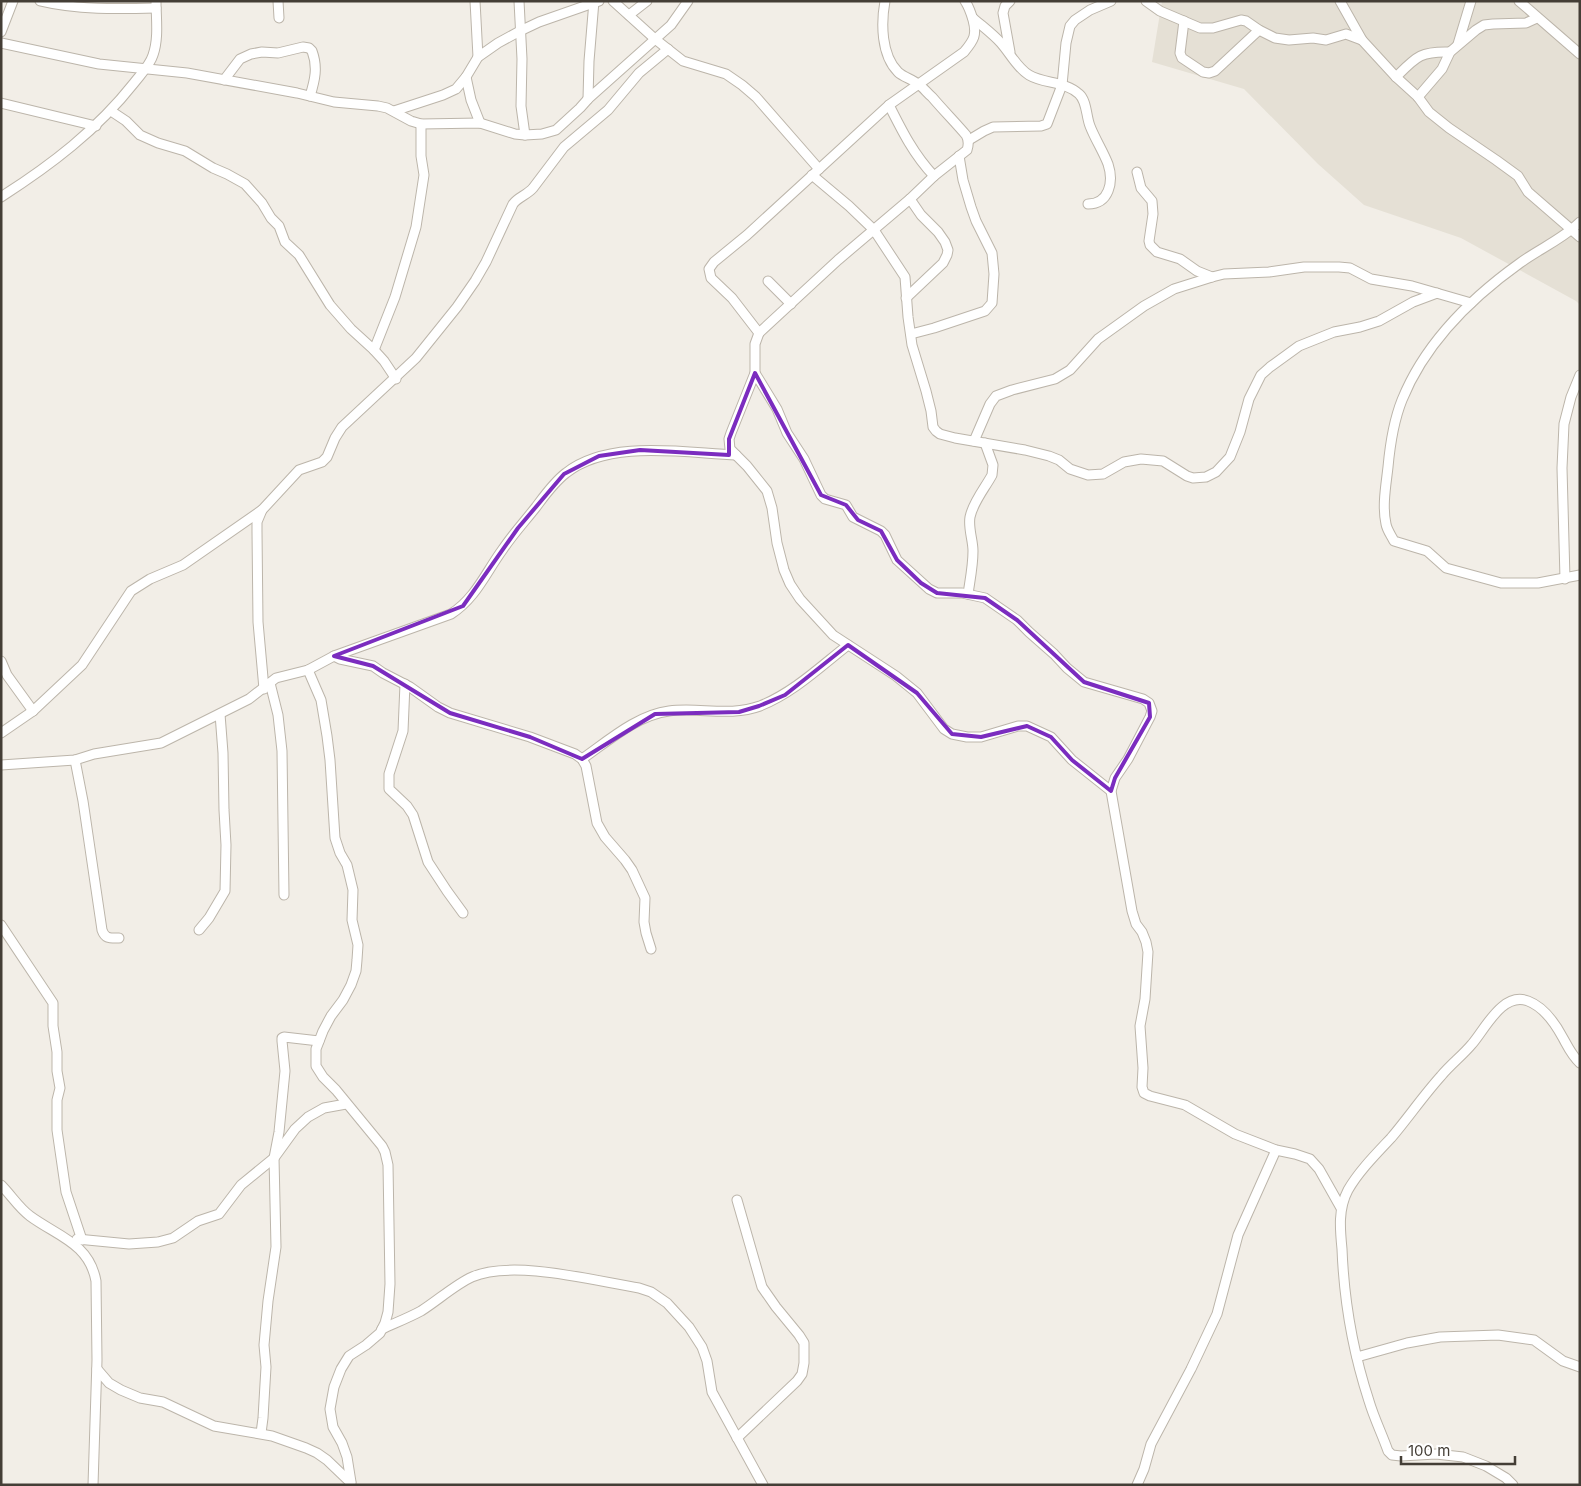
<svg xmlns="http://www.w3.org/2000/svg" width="1581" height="1486" font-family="Inter,sans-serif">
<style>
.residential{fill:#e5e0d5}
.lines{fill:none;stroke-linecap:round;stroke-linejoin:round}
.street-casing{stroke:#bcb5aa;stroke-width:11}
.street{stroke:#fff;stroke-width:9}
.marked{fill:none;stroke:#7b2cbf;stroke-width:4;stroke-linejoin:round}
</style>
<rect width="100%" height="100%" fill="#f2eee7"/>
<polygon class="residential" points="1162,1 1580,1 1580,305 1576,301 1461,238 1364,205 1318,164 1244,89 1152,62"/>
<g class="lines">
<defs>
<g id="street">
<path d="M40 1C77 10 118 9 156 8"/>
<polyline points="278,1 279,18"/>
<polyline points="475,1 478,57"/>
<polyline points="519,1 522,59 521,106 525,135"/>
<polyline points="613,1 655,39 683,61 726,74 742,85 756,97 819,169"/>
<path d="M965 1C969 7 971 13 973 20 977 35 974 40 964 52L889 105 747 235 714 262 709 269 711 278 732 298 759 333 755 344V373L731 433 729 439 730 449 747 466 767 491 772 508 777 543 784 570 790 584 800 599 833 635 896 676 917 693 944 729 952 734 967 737H981L1018 726H1027L1051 737 1072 760 1111 791"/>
<polyline points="1146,1 1160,11 1200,28 1213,28 1241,20 1246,21 1259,30 1275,38 1289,40 1313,38 1326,40 1346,34 1362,40"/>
<polyline points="1340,1 1362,40 1396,77 1418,97 1429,112 1449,128 1496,160 1518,176 1528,192 1580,237"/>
<polyline points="1519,1 1580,54"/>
<polyline points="629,15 647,1"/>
<path d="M973 18C982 26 993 34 1001 43 1010 53 1017 68 1029 75 1044 84 1065 81 1079 94 1087 101 1086 116 1090 126 1095 139 1103 151 1108 164 1114 182 1109 204 1088 204"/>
<polyline points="1184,21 1180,53 1182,58 1203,72 1209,73 1215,71 1259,30"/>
<polyline points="1,32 13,1"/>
<polyline points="1,43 99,64 187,73 297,93 334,102 378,106 387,108 411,121 421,124 480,123 515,134 525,135 542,134 556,130 580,108 588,99 671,25 688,1"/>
<polyline points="1458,44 1471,1"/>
<polyline points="1010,52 1003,13 1005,6 1010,1"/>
<polyline points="466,77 471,100 480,123"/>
<path d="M1396 77C1416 57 1420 51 1450 52"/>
<path d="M224 80 240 59 251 54 262 52 278 53 303 47 309 48 312 51C318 67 315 80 310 96"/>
<polyline points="1418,97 1442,69 1450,52 1476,30 1484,25 1493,24 1526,23 1537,18"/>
<polyline points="588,99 589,61 594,1"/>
<polyline points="1,103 96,126"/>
<path d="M889 105C902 131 914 155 934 176"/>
<polyline points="111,111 126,121 140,135 158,143 185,151 213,168 227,174 245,184 262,203 271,218 279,226 285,242 299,255 330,305 351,329 374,350 384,361 396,379"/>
<polyline points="394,111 443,95 456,89 466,77 478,57 498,43 520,31 539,22 599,1"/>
<polyline points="969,140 984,131 993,127 1041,126 1047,124 1062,85 1066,43 1070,26 1075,20 1090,10 1111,1"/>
<polyline points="1137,172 1141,188 1152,201 1153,214 1149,241 1150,245 1157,252 1180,259 1197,271 1212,277"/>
<polyline points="812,175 849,206 874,230 905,277 908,317 912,345 926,391 931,411 933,427 936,431 940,434 955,438 1025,450 1049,456 1059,460 1070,469 1088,475 1103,474 1124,462 1141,459 1163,461 1187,476 1193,478 1206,477 1216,472 1230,457 1240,432 1249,399 1261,375 1270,367 1299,346 1334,332 1360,327 1379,321 1413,302 1437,293"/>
<path d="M1 197C51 165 97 130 134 83 141 74 150 65 153 55 159 38 156 18 156 1"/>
<path d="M1580 222C1563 239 1539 249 1520 263 1471 298 1425 343 1402 400 1394 420 1390 445 1388 467 1386 485 1382 506 1386 524 1387 530 1391 535 1394 541L1427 551 1446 568 1501 583H1538L1580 575"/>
<polyline points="768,281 791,304"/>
<polyline points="906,298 943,263 947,255 948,250 945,242 938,232 921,215 910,199"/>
<path d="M759 333 838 260 910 199 934 176 967 150C969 144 969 140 966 135 955 122 943 110 932 97 927 93 923 87 918 84 912 79 903 77 898 72 881 55 881 23 885 1"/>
<polyline points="911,334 934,328 985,311 992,303 994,274 992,253 976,221 971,207 963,180 959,156"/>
<polyline points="374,350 395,297 416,227 424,175 421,156 421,124"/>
<polyline points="755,373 777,409 787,433 804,459 821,495 825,499 846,505 853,517 881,531 885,535 897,560 929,589 937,593 962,593 985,598 1017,620 1029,632 1054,654 1067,668 1084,682 1143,699 1149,703 1152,711 1150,717 1128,759 1115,778 1111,791 1132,911 1136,924 1142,932 1146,942 1148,952 1145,999 1140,1026 1143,1068 1142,1087 1144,1093 1150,1096 1185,1105 1235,1134 1276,1150 1295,1154 1310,1159 1319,1169 1341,1208"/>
<polyline points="974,441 990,404 996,396 1012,390 1055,379 1070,370 1098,339 1144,306 1174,289 1212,277 1224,274 1269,272 1304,267 1339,267 1350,268 1371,279 1412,286 1471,303"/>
<polyline points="1565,579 1562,468 1564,424 1571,397 1580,375"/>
<path d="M968 594C970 580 973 566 973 551 973 540 968 528 970 517 973 502 985 488 992 475L993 465 985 443"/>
<polyline points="334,656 340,659 373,666 383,673 410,687 438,707 450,713 530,737 575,754 582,759 586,766 597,823 605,837 625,860 632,870 645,898 644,922 646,933 651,949"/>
<polyline points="1,661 7,675 33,711"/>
<polyline points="308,670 321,700 327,736 330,760 335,838 340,853 347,865 353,890 352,920 358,945 357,960 356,971 351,985 343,1000 331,1016 323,1031 316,1049 316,1066 323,1077 336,1090 382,1146 385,1152 388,1165 390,1284 388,1312 385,1323 380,1333 366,1345 349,1356 341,1369 334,1387 330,1409 333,1427 342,1443 347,1457 351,1482"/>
<polyline points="270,683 278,715 282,751 284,895"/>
<polyline points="405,684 403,731 389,774 389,789 407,806 413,815 428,862 447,891 463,913"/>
<path d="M264 689 258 622 257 532V522L262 510 299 470 322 462 327 457 335 438 342 427 416 358 457 307 475 281 486 262 513 204C518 197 527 195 533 188L564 147 608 110 639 73 668 49"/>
<polyline points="1,733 33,711 82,665 131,591 150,579 183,565 262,510"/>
<path d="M582 759C608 741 637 715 669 711 699 707 730 717 760 706 793 693 820 667 848 645"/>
<path d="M75 760 83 801 102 930C105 939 110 938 119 938"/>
<path d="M1 765 75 760 94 754 161 743 249 699 276 678 308 670 334 656 451 614C476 598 486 572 503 549 513 534 525 521 536 507 545 495 554 482 566 473 609 439 684 453 736 455"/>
<polyline points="1,925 53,1003 53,1026 57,1052 57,1071 60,1088 57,1100 57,1130 66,1192 82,1240"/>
<polyline points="199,930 209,918 225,891 226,845 224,810 223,753 220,714"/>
<path d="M1 1185C11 1195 19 1208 30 1216 57 1236 89 1243 96 1281L97 1360 93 1485"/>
<polyline points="77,1239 129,1244 158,1242 173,1238 198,1221 219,1214 241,1185 274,1158 295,1129 308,1117 324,1108 346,1104"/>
<path d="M382 1329C395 1323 408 1318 421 1311 437 1301 456 1284 472 1277 513 1259 595 1281 639 1288L651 1292 667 1303 689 1327 702 1347 707 1361 712 1392 763 1485"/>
<polyline points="1357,1357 1407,1343 1440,1337 1498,1335 1534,1340 1563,1361 1580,1367"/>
<polyline points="97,1369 109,1383 121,1390 140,1398 163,1402 214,1426 272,1436 306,1448 317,1453 327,1460 351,1483"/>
<polyline points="261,1433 263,1418 266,1367 264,1345 268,1301 276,1247 274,1158 279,1132 285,1071 282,1041 282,1038 284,1037 319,1041"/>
<polyline points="737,1438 797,1381 802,1374 804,1363 804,1343 799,1335 776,1307 762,1287 737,1200"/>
<polyline points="1137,1485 1144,1469 1151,1444 1191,1369 1217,1314 1238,1235 1276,1150"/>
<path d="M1513 1485 1506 1478 1486 1466 1463 1457 1436 1454 1401 1456 1392 1455 1388 1451C1382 1434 1374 1418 1369 1401 1353 1352 1344 1301 1342 1249 1340 1229 1338 1209 1348 1190 1359 1171 1376 1154 1391 1138 1408 1118 1423 1096 1441 1076 1451 1064 1463 1055 1472 1044 1485 1029 1503 991 1528 1001 1544 1007 1555 1023 1563 1038 1568 1047 1572 1056 1580 1063"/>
</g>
</defs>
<use href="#street" class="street-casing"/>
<use href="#street" class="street"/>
</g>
<path class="marked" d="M755 373 821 495 846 505 858 520 881 531 897 560 921 583 937 593 985 598 1017 620 1084 682 1149 703 1150 717 1115 778 1111 791 1072 760 1051 737 1027 726 981 737 952 734 917 693 848 645 785 695 759 706 739 712 655 714 582 759 530 737 450 713 373 666 334 656 463 606 518 528 564 474 599 456 640 450 729 455V439Z"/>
<rect width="1581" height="1486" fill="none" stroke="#443e36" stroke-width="5"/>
<path d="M1401 1456v8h114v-8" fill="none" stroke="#443e36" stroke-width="2.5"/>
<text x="1408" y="1456" font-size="15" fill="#443e36" stroke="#ffffff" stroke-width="4" paint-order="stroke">100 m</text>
</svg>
